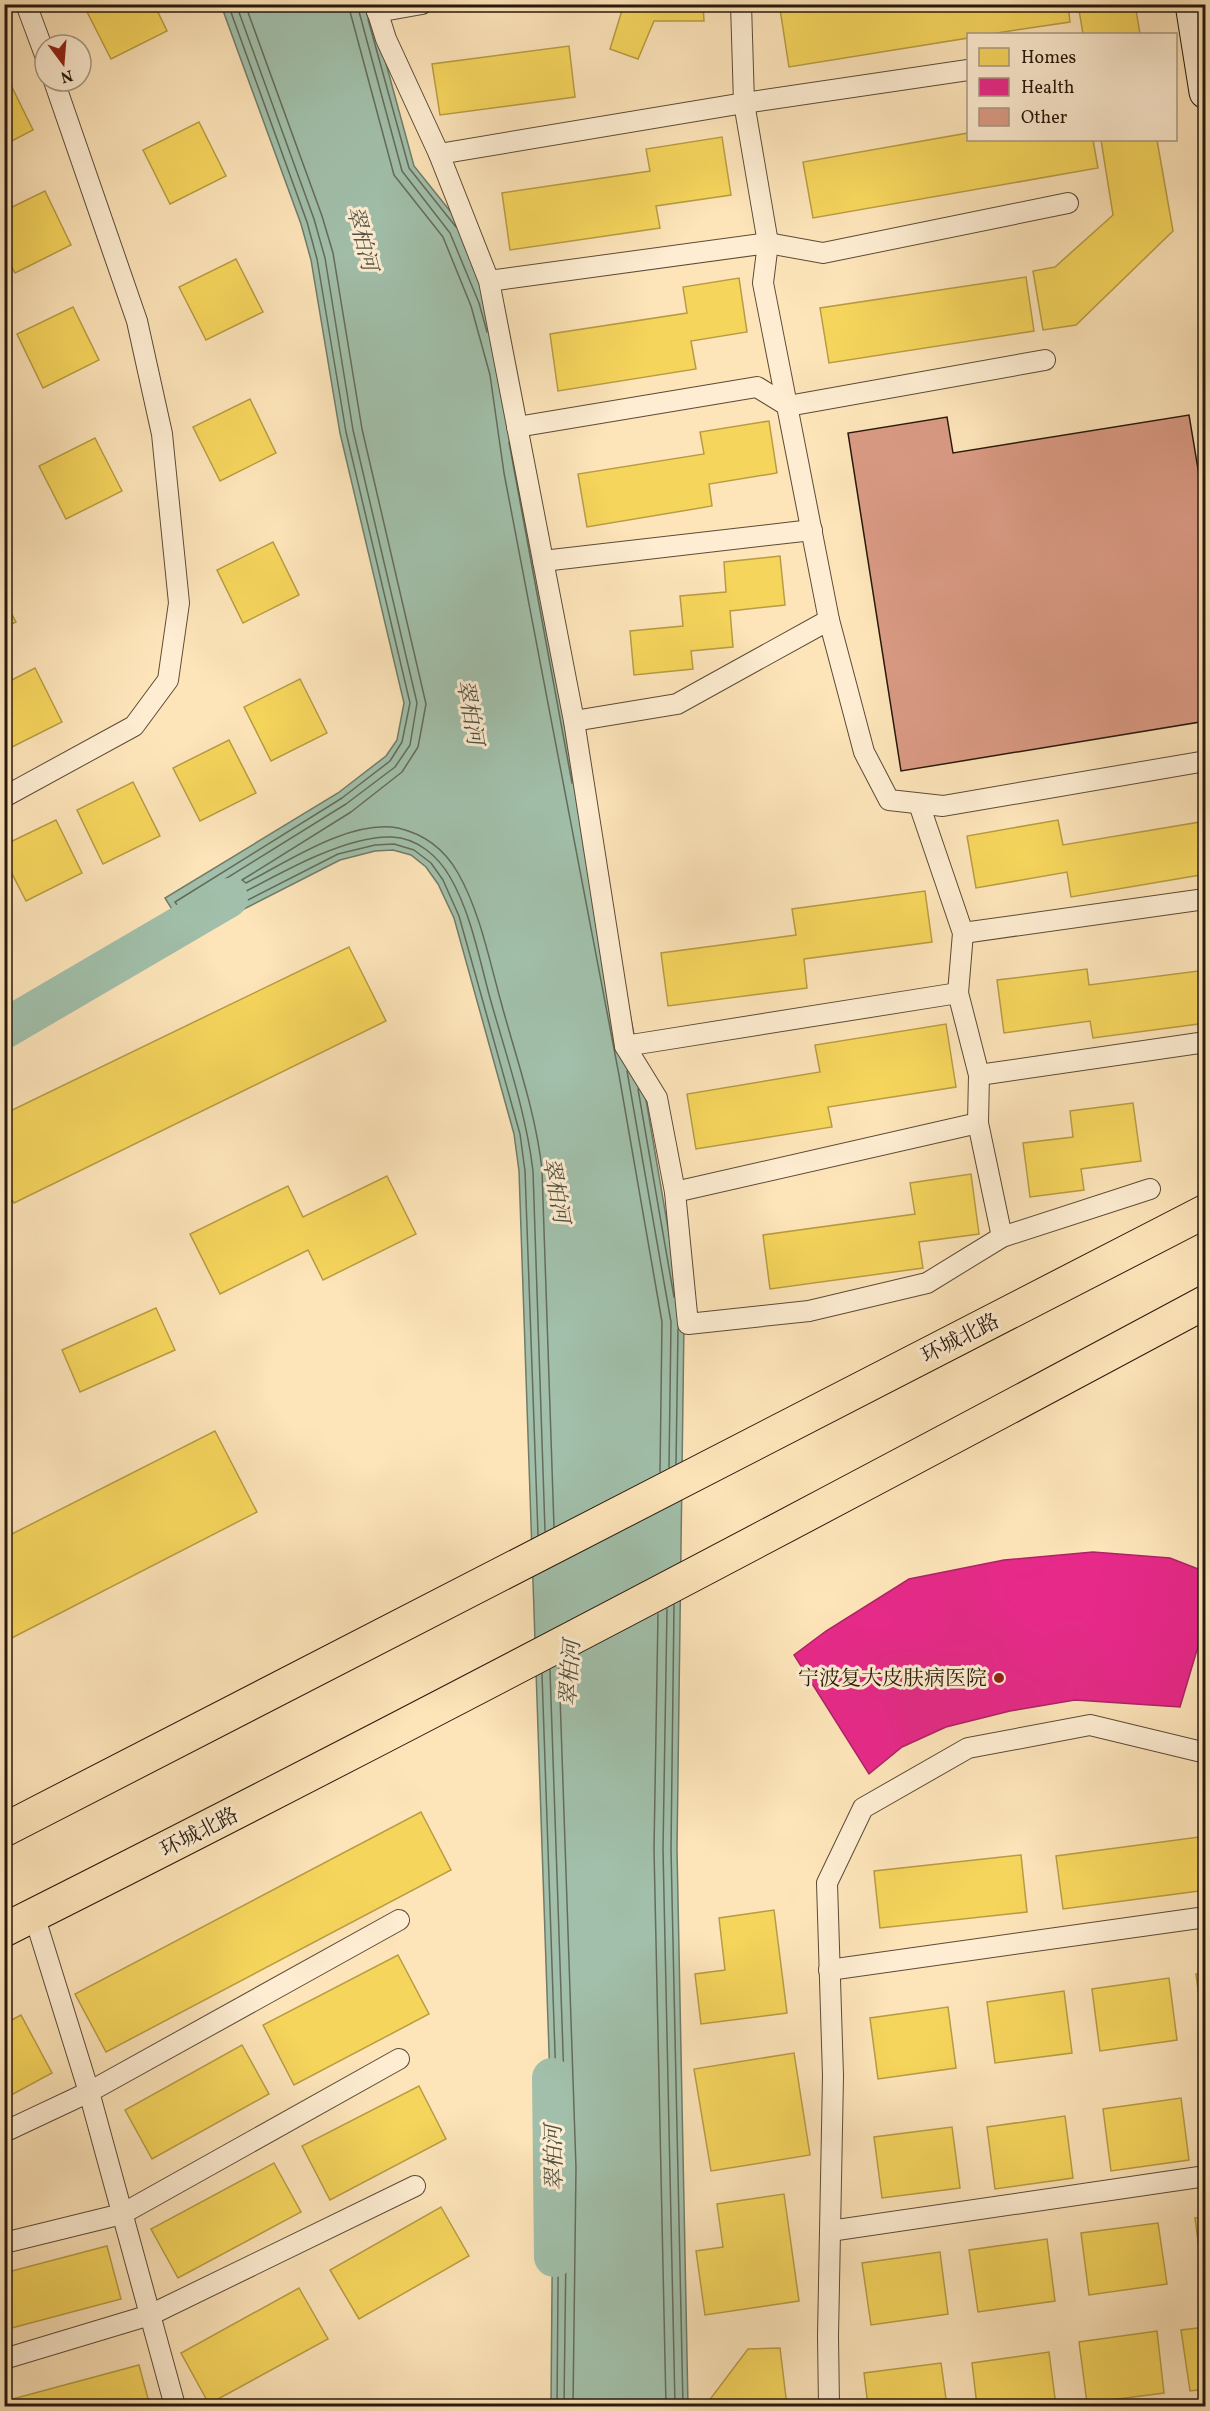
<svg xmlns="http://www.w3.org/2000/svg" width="1210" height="2411" font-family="Vollkorn,'Noto Serif SC',serif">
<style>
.water{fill:#a1bfaa;stroke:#707c6a;stroke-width:1.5}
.homes{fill:#f6d55c;stroke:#b89c43;stroke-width:1.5}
.health{fill:#e7298a;stroke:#ad2464;stroke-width:1.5}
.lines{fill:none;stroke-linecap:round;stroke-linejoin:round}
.shore{stroke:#646c5a;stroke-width:1.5}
.canal{stroke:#a1bfaa;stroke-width:40}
.building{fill:#da9a84;stroke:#27180a;stroke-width:1.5}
.lane-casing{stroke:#5c4b36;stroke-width:22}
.secondary-casing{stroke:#27180a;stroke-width:35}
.primary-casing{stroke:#27180a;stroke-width:35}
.lane{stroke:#feedd2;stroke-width:20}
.secondary{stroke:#feedd2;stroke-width:33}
.primary{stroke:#fde4b9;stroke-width:33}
.poi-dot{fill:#8f2418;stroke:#feedd2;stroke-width:2}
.labels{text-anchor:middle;stroke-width:6;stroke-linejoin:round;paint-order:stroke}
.street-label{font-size:21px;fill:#27180a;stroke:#feedd2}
.poi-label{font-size:21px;fill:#27180a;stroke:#feedd2;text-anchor:end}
.water-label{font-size:22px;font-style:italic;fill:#525242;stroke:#feedd2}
</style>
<rect width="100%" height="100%" fill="#fde4b9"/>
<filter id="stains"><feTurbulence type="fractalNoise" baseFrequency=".00333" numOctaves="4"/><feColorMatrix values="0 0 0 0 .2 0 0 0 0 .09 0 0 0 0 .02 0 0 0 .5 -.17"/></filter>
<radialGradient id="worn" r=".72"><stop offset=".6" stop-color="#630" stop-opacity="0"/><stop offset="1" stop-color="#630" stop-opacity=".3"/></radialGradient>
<polygon class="water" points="221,5 370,5 414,166 462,226 492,298 641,1071 684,1321 677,1849 688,2406 551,2406 553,2169 519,1171 514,1134 454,918 438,884 426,867 411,855 393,850 375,851 340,860 189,937 165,898 338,793 386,756 397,740 404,703 340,433 311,260 301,224"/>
<g class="homes">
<polygon points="87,4 154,4 167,31 111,59 84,6"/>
<polygon points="624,4 703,4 704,21 654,21 638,59 610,49"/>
<polygon points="811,4 1068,4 1070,22 990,34 968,34 968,38 789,67 780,9"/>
<polygon points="1078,4 1135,4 1140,34 1083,34"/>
<polygon points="569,46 575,97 440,115 432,64"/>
<polygon points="7,77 33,130 4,145 4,78"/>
<polygon points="199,122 226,176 170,204 143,150"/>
<polygon points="968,133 968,140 1093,140 1098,168 813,218 803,162"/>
<polygon points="722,137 731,195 656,206 660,228 510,250 502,193 650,171 646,149"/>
<polygon points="1101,140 1157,140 1173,231 1076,325 1043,330 1033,271 1055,267 1113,215"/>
<polygon points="45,191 71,245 15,273 4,252 4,211"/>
<polygon points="236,259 263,312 206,340 179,287"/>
<polygon points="1026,277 1034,331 829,363 820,308"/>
<polygon points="739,278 747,332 691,341 696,369 558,391 550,334 687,313 683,287"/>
<polygon points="73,307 99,360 43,388 17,334"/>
<polygon points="250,399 276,453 220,481 193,427"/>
<polygon points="769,421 777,473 709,484 712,506 587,527 578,474 704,454 700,432"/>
<polygon points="95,438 122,491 66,519 39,466"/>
<polygon points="273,542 299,595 243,623 217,570"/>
<polygon points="780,556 785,605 730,611 733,647 691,651 693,669 634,675 630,631 683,626 680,596 726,592 724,562"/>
<polygon points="4,600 16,622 4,628"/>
<polygon points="35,668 62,722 6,750 4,684"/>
<polygon points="300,679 327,733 271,761 244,707"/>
<polygon points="229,740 256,793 200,821 173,768"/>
<polygon points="133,782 160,836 103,864 77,810"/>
<polygon points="56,820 82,873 26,901 4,858 4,845"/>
<polygon points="1058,820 1063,845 1206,821 1206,874 1071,897 1067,872 976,888 967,836"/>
<polygon points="925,891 932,942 804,959 807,988 668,1006 661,953 796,935 792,909"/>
<polygon points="349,947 386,1021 14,1203 4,1185 4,1114"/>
<polygon points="1087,969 1089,985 1206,970 1206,1023 1093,1038 1090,1021 1004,1033 997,980"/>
<polygon points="946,1024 956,1087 828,1107 832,1127 696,1149 687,1094 820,1072 815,1045"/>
<polygon points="1133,1103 1141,1161 1081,1169 1084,1190 1030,1197 1023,1143 1073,1137 1070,1111"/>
<polygon points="971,1174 979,1234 919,1242 923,1268 770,1289 763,1235 915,1214 910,1183"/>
<polygon points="387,1176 416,1234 323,1280 308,1250 220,1294 190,1234 288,1186 303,1217"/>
<polygon points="156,1308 175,1350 80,1392 62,1350"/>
<polygon points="215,1431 257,1512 4,1642 4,1538"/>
<polygon points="421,1812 451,1870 106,2052 75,1994"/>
<polygon points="1199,1837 1206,1890 1063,1909 1056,1856"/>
<polygon points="1021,1855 1027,1912 880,1928 874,1871"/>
<polygon points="774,1910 787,2013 701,2024 695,1974 725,1970 719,1918"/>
<polygon points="398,1955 429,2014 294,2085 263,2025"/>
<polygon points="1206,1973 1206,2036 1204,2036 1196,1974"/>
<polygon points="1169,1978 1177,2040 1100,2051 1092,1989"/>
<polygon points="1064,1991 1072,2053 995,2063 987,2002"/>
<polygon points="948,2007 956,2068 878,2079 870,2018"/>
<polygon points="21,2015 52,2073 4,2099 4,2024"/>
<polygon points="242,2045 269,2094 152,2159 125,2110"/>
<polygon points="794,2053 810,2155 711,2171 694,2069"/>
<polygon points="419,2086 446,2139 330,2200 302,2146"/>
<polygon points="1181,2098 1189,2160 1111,2171 1103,2109"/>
<polygon points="1065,2116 1073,2178 995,2189 987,2127"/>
<polygon points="952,2127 960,2188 882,2198 874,2137"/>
<polygon points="274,2163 301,2212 178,2278 151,2229"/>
<polygon points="784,2194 799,2301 705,2315 696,2251 723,2247 717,2204"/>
<polygon points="441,2207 469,2256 359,2319 330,2270"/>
<polygon points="1206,2217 1206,2279 1203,2279 1195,2218"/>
<polygon points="1158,2223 1167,2284 1089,2295 1081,2233"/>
<polygon points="1047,2239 1055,2301 978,2312 969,2250"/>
<polygon points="107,2246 121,2299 4,2330 4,2273"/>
<polygon points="940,2252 948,2314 871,2325 862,2263"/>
<polygon points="299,2288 328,2339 209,2404 181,2353"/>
<polygon points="1206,2327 1206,2389 1190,2391 1181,2330"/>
<polygon points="1157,2331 1164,2393 1087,2403 1079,2342"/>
<polygon points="780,2348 787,2406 705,2406 748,2349"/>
<polygon points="1049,2352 1056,2406 977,2406 972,2363"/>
<polygon points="941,2363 947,2406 868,2406 864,2373"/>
<polygon points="139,2365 150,2406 7,2406 5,2401"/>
</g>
<polygon class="health" points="1093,1552 1170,1558 1206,1572 1206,1620 1180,1707 1075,1700 1010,1711 946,1727 902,1747 869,1774 794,1655 826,1631 909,1579 1004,1560"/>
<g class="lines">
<g class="shore">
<polyline points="228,4 307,222 317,259 346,432 410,703 402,742 390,761 342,798 175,902 193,928 338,854 375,845 394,844 414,850 431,863 443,880 459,916 520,1134 525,1171 538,1535"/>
<path d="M236 4 314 219 325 258 353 430 417 703 410 745 395 767 346 804 185 904 193 918H196C247 893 337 834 392 837 417 838 438 856 450 877 471 913 479 958 490 998 506 1055 526 1112 533 1171L545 1531"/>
<path d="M245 4 322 216 333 253 362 429 426 704 418 747 402 772 351 812 242 880 246 883C287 862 350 819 398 828 424 834 445 850 458 873 480 912 489 959 501 1002 516 1058 536 1113 542 1170L554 1527"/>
<polyline points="348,4 394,175 443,237 471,306 490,375 504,473 619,1075 662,1322 660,1472"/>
<polyline points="357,4 402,171 450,233 479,303 487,332"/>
<polyline points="368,19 409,168 456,227"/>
<polyline points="509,442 572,783"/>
<polyline points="627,1071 671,1322 669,1467"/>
<polyline points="638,1089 674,1297"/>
<polyline points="676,1464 678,1329"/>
<polyline points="674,1605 671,1849 683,2406"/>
<polyline points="667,1609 663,1849 675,2406"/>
<polyline points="658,1614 654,1849 666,2406"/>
<polyline points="559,1666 576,2168 573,2406"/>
<polyline points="550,1670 567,2169 564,2406"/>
<polyline points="542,1674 559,2169 557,2406"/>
</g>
<g class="canal">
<polyline points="4,1029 228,898"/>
<polyline points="552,2078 554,2257"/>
</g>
</g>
<polygon class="building" points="1189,415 1206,517 1206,721 901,771 848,433 947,417 953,453"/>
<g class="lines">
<defs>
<g id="lane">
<polyline points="26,4 45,55"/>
<polyline points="375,4 386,39 439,154 489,281 574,721 625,1046 657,1098 675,1192 688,1324 809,1311 927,1283 1002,1237 1150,1189"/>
<polyline points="741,4 744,103 768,243 763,283 829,620 864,752 889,800 943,806 1206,761"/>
<polyline points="377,12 422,4"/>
<polyline points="439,154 744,103 968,70"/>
<polyline points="489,281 768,243 823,253 1068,203"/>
<polyline points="517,427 757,387 788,406 1045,360"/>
<polyline points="543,561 812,530"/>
<polyline points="574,721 677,704 829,620"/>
<polyline points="4,797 134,726 168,680 179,603 162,434 137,321 54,81"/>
<polyline points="919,804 963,933 958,993 979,1075 978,1123 1002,1237"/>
<polyline points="963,933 1205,899"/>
<polyline points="625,1046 958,993"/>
<polyline points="979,1075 1206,1042"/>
<polyline points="675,1192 978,1123"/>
<polyline points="34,1915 89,2092 175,2406"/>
<polyline points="829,1970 1206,1917"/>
<polyline points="4,2132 89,2092 399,1920"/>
<polyline points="830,2231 1206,2176"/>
<polyline points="4,2243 122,2214 399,2059"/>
<polyline points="4,2359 150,2315 415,2186"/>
<polyline points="829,2406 828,2336 833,2076 827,1883 863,1808 968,1748 1090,1725 1206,1753"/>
</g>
<polyline id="secondary" points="1192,4 1206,92"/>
<g id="primary">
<polyline points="4,1830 1206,1211"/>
<path d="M4 1930C408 1727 807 1516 1206 1302"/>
</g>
</defs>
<use href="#lane" class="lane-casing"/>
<use href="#secondary" class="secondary-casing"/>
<use href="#primary" class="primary-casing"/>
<use href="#lane" class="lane"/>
<use href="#secondary" class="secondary"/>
<use href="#primary" class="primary"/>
</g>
<circle class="poi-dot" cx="999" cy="1678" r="6"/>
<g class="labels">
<g class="street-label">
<text transform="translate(960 1338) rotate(-27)" y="7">环城北路</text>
<text transform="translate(199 1832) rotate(-27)" y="7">环城北路</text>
</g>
<g class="poi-label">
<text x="987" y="1685">宁波复大皮肤病医院</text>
</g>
<g class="water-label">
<text transform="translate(363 238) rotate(76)" y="8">翠柏河</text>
<text transform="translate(471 712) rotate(80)" y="8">翠柏河</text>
<text transform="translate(557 1190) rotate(80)" y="8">翠柏河</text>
<text transform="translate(569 1673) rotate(-86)" y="8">翠柏河</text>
<text transform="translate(553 2158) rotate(-91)" y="8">翠柏河</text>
</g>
</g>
<rect width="1210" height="2411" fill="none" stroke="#fde4b9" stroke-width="24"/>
<rect x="6" y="6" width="1198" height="2399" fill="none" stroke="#27180a" stroke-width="3"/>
<rect x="12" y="12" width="1186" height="2387" fill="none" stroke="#27180a" stroke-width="1.5"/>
<rect x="967" y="33" width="210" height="108" fill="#feedd2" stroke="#a89882" stroke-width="1.5"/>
<rect x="979" y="48" width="30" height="18" fill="#f6d55c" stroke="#a89882" stroke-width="1.5"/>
<text x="1021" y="63" font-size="18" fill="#27180a">Homes</text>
<rect x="979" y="78" width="30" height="18" fill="#e7298a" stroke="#a89882" stroke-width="1.5"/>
<text x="1021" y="93" font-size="18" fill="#27180a">Health</text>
<rect x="979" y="108" width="30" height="18" fill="#da9a84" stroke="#a89882" stroke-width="1.5"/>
<text x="1021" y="123" font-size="18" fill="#27180a">Other</text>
<g transform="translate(63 63) rotate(164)"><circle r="28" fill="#feedd2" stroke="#a89882" stroke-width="1.5"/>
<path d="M0-4.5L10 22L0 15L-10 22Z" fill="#8f2418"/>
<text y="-9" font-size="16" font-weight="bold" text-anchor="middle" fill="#27180a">N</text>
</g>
<rect width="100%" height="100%" filter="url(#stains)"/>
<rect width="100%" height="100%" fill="url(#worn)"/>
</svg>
